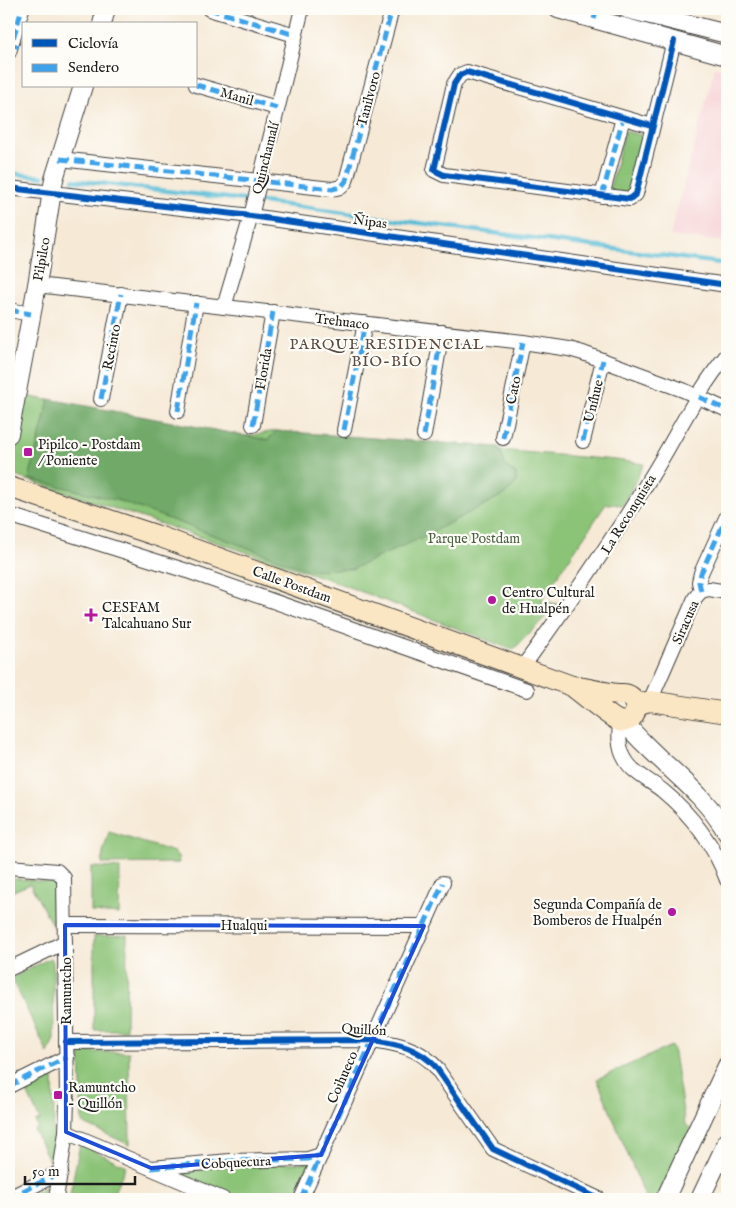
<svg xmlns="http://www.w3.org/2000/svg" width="736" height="1208" font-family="'IM FELL English',serif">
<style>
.built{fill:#f7cfd4}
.green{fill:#8bc377;stroke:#54704a}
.forest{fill:#70a968;stroke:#466242}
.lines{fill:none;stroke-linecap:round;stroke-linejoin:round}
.stream{stroke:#57bcd5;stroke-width:4.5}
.minor-casing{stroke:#3d3b38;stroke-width:16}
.tertiary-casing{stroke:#3d3b38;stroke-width:20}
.secondary-casing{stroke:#3d3b38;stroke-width:22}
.minor{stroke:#fff;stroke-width:14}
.tertiary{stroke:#fff;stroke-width:18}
.secondary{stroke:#fbe6c4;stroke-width:20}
.quiet{stroke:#3da2ea;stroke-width:5;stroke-dasharray:10 5;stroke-linecap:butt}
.cycleway-casing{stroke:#fdfcf7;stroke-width:9}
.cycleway{stroke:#0057b8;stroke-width:6}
.marked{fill:none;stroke:#1d4ed8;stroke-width:4;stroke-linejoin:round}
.poi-dot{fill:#b5179e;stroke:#fdfcf7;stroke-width:2}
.labels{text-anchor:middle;stroke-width:4.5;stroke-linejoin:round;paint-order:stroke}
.street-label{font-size:14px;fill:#1c1c1c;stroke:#fdfcf7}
.poi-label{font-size:14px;fill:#1c1c1c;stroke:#fdfcf7;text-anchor:start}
.park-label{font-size:14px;fill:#485f40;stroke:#fdfcf7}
.neighbourhood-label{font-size:15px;letter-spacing:1px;fill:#5c4940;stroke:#fdfcf7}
</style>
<rect width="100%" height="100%" fill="#fdfcf7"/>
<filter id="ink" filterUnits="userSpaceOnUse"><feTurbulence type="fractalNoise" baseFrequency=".02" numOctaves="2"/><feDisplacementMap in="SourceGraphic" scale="10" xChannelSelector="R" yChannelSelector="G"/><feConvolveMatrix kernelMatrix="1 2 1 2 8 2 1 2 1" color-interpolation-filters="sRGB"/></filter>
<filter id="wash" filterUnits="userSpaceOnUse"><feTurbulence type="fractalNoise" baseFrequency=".0096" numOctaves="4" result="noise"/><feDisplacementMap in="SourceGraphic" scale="20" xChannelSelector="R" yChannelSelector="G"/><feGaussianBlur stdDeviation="1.12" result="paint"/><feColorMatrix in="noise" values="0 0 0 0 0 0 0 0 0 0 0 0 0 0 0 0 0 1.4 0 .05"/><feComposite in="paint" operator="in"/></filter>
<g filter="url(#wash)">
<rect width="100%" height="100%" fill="#f6e9d6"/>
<polygon class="built" points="715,67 727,70 727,242 670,236"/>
<g class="green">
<polygon points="625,131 647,137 634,190 625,193 609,191"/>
<polygon points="9,393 246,436 276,431 616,460 644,464 623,505 606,504 541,601 558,604 513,650 328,579 9,474"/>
<polygon points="109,832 174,852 178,856 179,863 102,864 103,852"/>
<polygon points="91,867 120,868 119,914 91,912"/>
<polygon points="9,878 58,883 53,927 30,884 9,893"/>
<polygon points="127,935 126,1030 94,1030 94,936"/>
<polygon points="50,958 52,959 53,963 54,1039 48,1054 12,978"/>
<polygon points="671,1046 674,1053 685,1124 692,1129 656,1199 646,1199 597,1079"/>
<polygon points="80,1052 129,1052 130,1145 82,1123"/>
<polygon points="53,1074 54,1122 50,1162 34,1130 38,1127 35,1122 40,1120 24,1086"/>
<polygon points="80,1144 126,1166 111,1199 69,1199"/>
<polygon points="312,1162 294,1199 239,1199 167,1168"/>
<polygon points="46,1187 42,1199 21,1199"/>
</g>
<polygon class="forest" points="49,399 268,440 276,431 499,447 506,466 516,474 516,483 507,493 423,537 352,569 308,570 120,501 29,479"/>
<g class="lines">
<g class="stream">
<polyline points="9,173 43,177"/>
<polyline points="73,180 270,203 727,264"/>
</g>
</g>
</g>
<g filter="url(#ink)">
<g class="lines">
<defs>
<g id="minor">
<polyline points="209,9 295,35"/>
<polyline points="9,52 22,9"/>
<polyline points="196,85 277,108"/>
<polyline points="652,126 467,72 460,75 454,84 434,170 444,175 630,199 636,194 674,41"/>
<polyline points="60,159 332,189 341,187 346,181 392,9"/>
<polyline points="9,188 251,216 727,285"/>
<polyline points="602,196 623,118"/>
<polyline points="37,285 523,342 569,349 583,353 683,390 727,410"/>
<polyline points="224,307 251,216 302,9"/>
<polyline points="9,310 31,314"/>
<polyline points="101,399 121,294"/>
<polyline points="178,411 196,303"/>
<polyline points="253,425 273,312"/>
<polyline points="344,430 365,323"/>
<polyline points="424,435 442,332"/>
<polyline points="503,438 523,342"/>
<polyline points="583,441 603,360"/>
<polyline points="9,515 187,571 527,690"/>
<polyline points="701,591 709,589 727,592"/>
<path d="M522 668C566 607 609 545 649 480 675 439 696 392 727 355"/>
<polyline points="650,701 695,598 701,591 699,582 701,573 727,516"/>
<path d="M620 721C619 734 618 748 625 759 632 773 651 781 663 791 691 814 715 846 727 880"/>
<polyline points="9,867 57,871 64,878 67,1099 66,1132 56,1199"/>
<polyline points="65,925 424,926"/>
<polyline points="9,969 65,942"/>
<path d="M66 1042 373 1040C397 1044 417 1047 435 1066L493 1149 599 1199"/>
<polyline points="9,1086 67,1057"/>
<polyline points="66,1132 223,1199"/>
<polyline points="151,1168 230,1161 308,1159 321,1155"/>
<polyline points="9,1198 61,1172"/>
<polyline points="301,1199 443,883"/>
</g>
<g id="tertiary">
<polyline points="558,9 727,56"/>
<polyline points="627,9 727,34"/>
<polyline points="102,24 106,9"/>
<polyline points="9,434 37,285 54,179 83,86"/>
<path d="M624 721C634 735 647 746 659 758 684 781 710 803 727 833"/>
<polyline points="665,1199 727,1066"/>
<polyline points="700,1199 727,1142"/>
</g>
<g id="secondary">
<path d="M9 487 155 535 572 686C587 688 603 693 618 694 623 694 626 693 630 696 642 704 634 725 619 721 612 719 580 692 572 686"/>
<polyline points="636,705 650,701 727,713"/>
</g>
</defs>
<use href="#minor" class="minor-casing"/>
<use href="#tertiary" class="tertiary-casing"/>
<use href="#secondary" class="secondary-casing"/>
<use href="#minor" class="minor"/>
<use href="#tertiary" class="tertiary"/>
<use href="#secondary" class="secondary"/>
<g class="quiet">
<polyline points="209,9 295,35"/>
<polyline points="594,19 597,9"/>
<polyline points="9,44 24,48"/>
<polyline points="9,52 22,9"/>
<polyline points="196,85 277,108"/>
<polyline points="60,159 332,189 341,187 346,181 392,9"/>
<polyline points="602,196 623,118"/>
<polyline points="9,310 31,314"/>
<polyline points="699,397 727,410"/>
<polyline points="101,399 121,294"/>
<polyline points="178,411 196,303"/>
<polyline points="253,425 273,312"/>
<polyline points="344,430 365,323"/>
<polyline points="424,435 442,332"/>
<polyline points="503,438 523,342"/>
<polyline points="583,441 603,360"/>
<polyline points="701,591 699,582 701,573 727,516"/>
<polyline points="9,1086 67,1057"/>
<polyline points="151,1168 230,1161 308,1159 321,1155"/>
<polyline points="9,1198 61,1172"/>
<polyline points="301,1199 443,883"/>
</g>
<defs>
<g id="cycleway">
<polyline points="652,126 467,72 460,75 454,84 434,170 444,175 630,199 636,194 674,41"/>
<polyline points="9,188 251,216 727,285"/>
<path d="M66 1042 373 1040C397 1044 417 1047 435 1066L493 1149 599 1199"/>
</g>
</defs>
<use href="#cycleway" class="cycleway-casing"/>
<use href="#cycleway" class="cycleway"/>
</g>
</g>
<path class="marked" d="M65 925 424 926 321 1155 151 1168 66 1132Z"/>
<g class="poi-dot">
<rect x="23" y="447" width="10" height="10" rx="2.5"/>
<circle cx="492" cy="600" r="5"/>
<path d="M88.5 607.5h5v5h5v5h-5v5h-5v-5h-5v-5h5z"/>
<circle cx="672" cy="912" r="5"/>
<rect x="53" y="1090" width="10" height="10" rx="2.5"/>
</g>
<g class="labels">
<g class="street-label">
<text transform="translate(237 96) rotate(16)" y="5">Manil</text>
<text transform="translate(368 99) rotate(-75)" y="5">Tanilvoro</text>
<text transform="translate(265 158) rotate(-76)" y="5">Quinchamalí</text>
<text transform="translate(370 221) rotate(8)" y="5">Ñipas</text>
<text transform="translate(41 259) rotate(-80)" y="5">Pilpilco</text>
<text transform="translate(342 321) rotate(7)" y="5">Trehuaco</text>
<text transform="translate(111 347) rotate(-79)" y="5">Recinto</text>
<text transform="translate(263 369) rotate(-80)" y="5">Florida</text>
<text transform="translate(513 390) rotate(-78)" y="5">Cato</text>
<text transform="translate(593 401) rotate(-76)" y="5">Uníhue</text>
<text transform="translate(628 514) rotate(-58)" y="5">La Reconquista</text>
<text transform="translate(292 584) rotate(20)" y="5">Calle Postdam</text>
<text transform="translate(685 622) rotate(-66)" y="5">Siracusa</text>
<text x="244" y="930">Hualqui</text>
<text transform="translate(66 991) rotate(-90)" y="5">Ramuntcho</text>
<text transform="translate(364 1029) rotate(3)" y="5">Quillón</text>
<text transform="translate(342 1077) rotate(-66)" y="5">Coihueco</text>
<text transform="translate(236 1162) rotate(-3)" y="5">Cobquecura</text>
</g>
<g class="poi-label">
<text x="38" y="449">Pipilco - Postdam<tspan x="38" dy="16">/ Poniente</tspan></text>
<text x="502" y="597">Centro Cultural<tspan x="502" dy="16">de Hualpén</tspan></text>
<text x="102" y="612">CESFAM<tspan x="102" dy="16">Talcahuano Sur</tspan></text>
<text x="662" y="909" text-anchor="end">Segunda Compañía de<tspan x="662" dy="16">Bomberos de Hualpén</tspan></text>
<text x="68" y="1092">Ramuntcho<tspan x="68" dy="16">- Quillón</tspan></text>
</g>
<g class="park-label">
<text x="474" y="543">Parque Postdam</text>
</g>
<g class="neighbourhood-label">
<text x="387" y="349">PARQUE RESIDENCIAL<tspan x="387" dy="17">BÍO-BÍO</tspan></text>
</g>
</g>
<rect width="736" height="1208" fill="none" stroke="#fdfcf7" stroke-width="30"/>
<rect x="22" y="22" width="175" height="65" fill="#fdfcf7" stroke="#a3a29f"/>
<rect x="32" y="39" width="25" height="8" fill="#0057b8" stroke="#a3a29f"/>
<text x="68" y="48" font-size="15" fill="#1c1c1c">Ciclovía</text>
<rect x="32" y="64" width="25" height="8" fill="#3da2ea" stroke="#a3a29f"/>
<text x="68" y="72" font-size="15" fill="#1c1c1c">Sendero</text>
<path d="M25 1176v8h110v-8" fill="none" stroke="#1c1c1c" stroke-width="2.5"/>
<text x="32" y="1176" font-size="15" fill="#1c1c1c" stroke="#fdfcf7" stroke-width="4" paint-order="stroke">50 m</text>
</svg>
